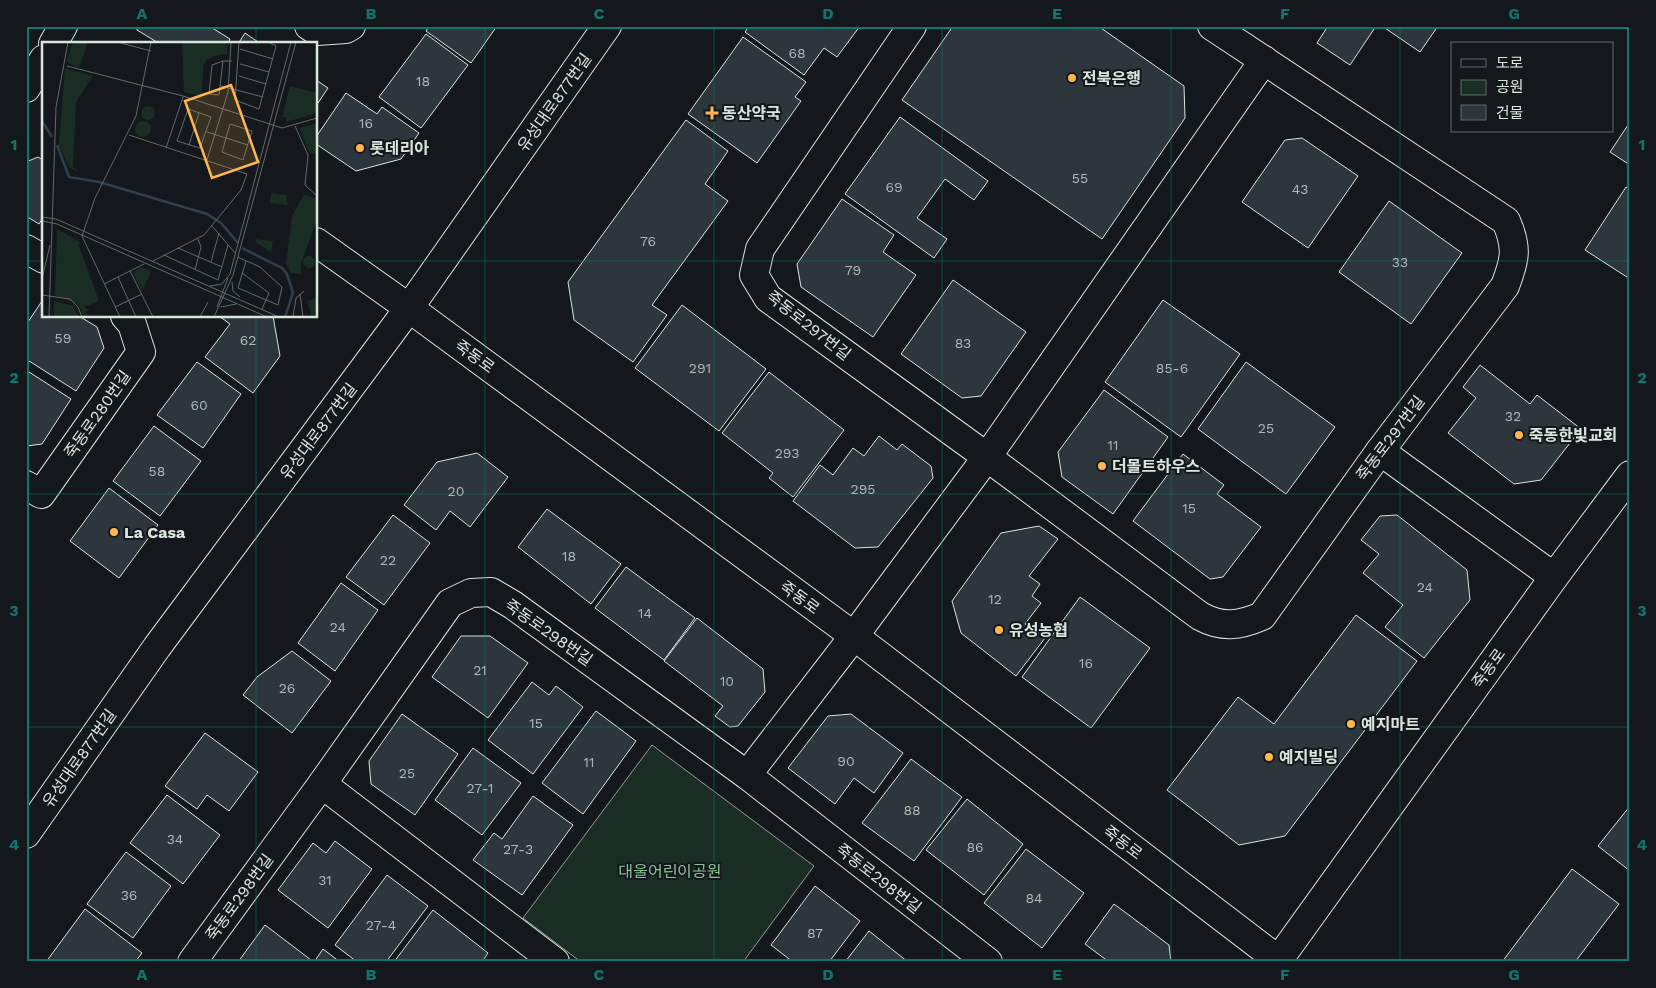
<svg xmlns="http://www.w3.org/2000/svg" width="1656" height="988" font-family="'Work Sans','Noto Sans KR',sans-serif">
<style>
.green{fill:#1a2d24;stroke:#939e99}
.building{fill:#2c363c;stroke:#d8e6dc}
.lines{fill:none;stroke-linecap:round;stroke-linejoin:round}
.minor-casing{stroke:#d8e6dc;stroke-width:30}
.minor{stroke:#14181c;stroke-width:28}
.grid{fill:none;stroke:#0f766e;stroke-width:1;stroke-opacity:0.55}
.poi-dot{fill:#ffb74d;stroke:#14181c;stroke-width:2}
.labels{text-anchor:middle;stroke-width:4;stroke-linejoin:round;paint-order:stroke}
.number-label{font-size:14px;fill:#adbab4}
.poi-label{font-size:16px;font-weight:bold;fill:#d8e6dc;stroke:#14181c;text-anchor:start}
.street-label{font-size:16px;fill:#d8e6dc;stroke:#14181c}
.park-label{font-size:16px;fill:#8ac095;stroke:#14181c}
.inset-river{fill:none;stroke:#2f3f4d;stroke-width:2.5}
.inset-road{fill:none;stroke:#626a69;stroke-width:1}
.view{fill:#ffb74d;fill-opacity:0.15;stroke:#ffb74d;stroke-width:2.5}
.inset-edge{fill:none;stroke:#d8e6dc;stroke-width:2.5}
.neatline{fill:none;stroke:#0f766e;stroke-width:2}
.grid-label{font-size:16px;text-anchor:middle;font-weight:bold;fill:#0f766e}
</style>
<rect width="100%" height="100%" fill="#14181c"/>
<polygon class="green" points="652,745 814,866 743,962 581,962 523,918"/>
<g class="building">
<polygon points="136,26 209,26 230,39 228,44 160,44 137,30"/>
<polygon points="429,26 497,26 471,63 426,31"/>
<polygon points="749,26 860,26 837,57 824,48 804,75 745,32"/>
<polygon points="953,26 1098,26 1184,86 1185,118 1102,239 902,100"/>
<polygon points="1328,26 1376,26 1350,65 1317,43"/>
<polygon points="1382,26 1438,26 1420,52"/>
<polygon points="245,33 261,44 238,44"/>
<polygon points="426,34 468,65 421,128 379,97"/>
<polygon points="743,37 806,82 795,97 801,101 757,163 688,114"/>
<polygon points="316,80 328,88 316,106"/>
<polygon points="346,93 377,114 382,107 419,133 401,159 356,171 316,144 316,137"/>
<polygon points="900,117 988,181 974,200 945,179 917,218 947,239 934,258 845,194"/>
<polygon points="686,120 728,151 705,184 728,201 652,305 667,315 633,362 574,320 568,282"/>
<polygon points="1630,122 1630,165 1610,152"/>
<polygon points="1302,138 1358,176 1308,248 1242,202 1285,140"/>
<polygon points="38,157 44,161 44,216 39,224 26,216 26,162"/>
<polygon points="1626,187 1630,190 1630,279 1585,250"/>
<polygon points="842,199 894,235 883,252 916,275 873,337 801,287 797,264"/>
<polygon points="1389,201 1462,253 1411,324 1339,272"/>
<polygon points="953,280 1026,332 981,396 962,398 901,354"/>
<polygon points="44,298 44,316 79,316 97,327 104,348 76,391 26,359 26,325"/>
<polygon points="1163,300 1240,354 1181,437 1105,382"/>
<polygon points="682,305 766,369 719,431 635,368"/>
<polygon points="219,316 273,316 280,356 253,393 205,357 230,324"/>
<polygon points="197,362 241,394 203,448 157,415"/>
<polygon points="1246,362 1335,427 1286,494 1198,429"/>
<polygon points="1480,365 1530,404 1537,395 1581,429 1541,480 1514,484 1448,433 1476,398 1463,387"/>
<polygon points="26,370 71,399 42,444 26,446"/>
<polygon points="769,372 844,430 793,497 769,478 773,473 722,433"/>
<polygon points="1104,390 1168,437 1113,514 1062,477 1058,452"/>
<polygon points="154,426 201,461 160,516 113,481"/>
<polygon points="879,436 897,450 902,444 931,466 933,478 878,547 855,548 793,501 820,465 833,475 853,448 864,456"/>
<polygon points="477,453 508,477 470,527 450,511 436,530 404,505 437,462"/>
<polygon points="1183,454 1224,485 1217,494 1261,527 1223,577 1210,579 1133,521"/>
<polygon points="109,488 158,525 119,578 70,541"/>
<polygon points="547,509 621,564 591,604 518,547"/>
<polygon points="393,515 430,543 384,605 346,577"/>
<polygon points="1397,515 1467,570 1470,600 1424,658 1385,627 1403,605 1363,573 1379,554 1361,540 1380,516"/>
<polygon points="1039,526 1058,539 1029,576 1040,584 1032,596 1041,603 1025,624 1045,638 1016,676 961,633 952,601 1001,533"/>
<polygon points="626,567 695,618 664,660 595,608"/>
<polygon points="341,583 378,610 335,671 298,643"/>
<polygon points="1080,597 1150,648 1091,728 1022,677"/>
<polygon points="1356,615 1417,661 1285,836 1239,845 1167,790 1238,697 1274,724"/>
<polygon points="697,618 763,669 765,692 738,726 730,727 715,716 723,706 664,661"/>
<polygon points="461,636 490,636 528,663 488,718 432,677"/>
<polygon points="292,651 331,681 292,733 243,695 257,677"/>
<polygon points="532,682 549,695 556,686 583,707 533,774 488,740"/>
<polygon points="596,711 636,741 583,814 542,783"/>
<polygon points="402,714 458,754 415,815 371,784 369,761"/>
<polygon points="851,714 903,753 874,793 854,778 835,804 788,768 828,716"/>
<polygon points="205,733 258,772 229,811 207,795 197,809 165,786"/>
<polygon points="473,748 521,783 482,835 435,800"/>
<polygon points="911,759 962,797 914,861 862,823"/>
<polygon points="167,795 220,835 183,884 130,843"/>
<polygon points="533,796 573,825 522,895 473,860 494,833 502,839"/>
<polygon points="967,799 1023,844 984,895 926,850"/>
<polygon points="1630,806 1630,871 1598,846"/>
<polygon points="335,841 372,869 328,928 278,890 313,843 326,853"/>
<polygon points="1026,849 1084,893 1042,948 984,903"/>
<polygon points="126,852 171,886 133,938 87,904"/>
<polygon points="1572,869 1619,904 1575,962 1502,962"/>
<polygon points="387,875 428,906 386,962 357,962 335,945"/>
<polygon points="815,886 860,921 829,962 793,962 771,945"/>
<polygon points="1114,904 1169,945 1171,962 1109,962 1085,944"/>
<polygon points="85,909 142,953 135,962 46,962"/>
<polygon points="433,910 488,953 482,962 394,962"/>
<polygon points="265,925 311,960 310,962 238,962"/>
<polygon points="869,931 908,962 845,962"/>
<polygon points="323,949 340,962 314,962"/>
</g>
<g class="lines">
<defs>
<g id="minor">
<polyline points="309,26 317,31 346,29 351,26"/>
<path d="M912 26 760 249 754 275 768 298 987 457 1200 616C1222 628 1239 626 1262 616L1380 451 1505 286C1515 260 1518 248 1506 221L1212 26"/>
<polyline points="53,44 63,26"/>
<polyline points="26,88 44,59"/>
<polyline points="316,242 409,308 854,636 1281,962"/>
<polyline points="26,249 44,259"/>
<polyline points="1380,451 1554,577"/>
<polyline points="26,485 41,494 141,352 132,324 125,316"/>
<polyline points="747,775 854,636 987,457 1264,60"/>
<polyline points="322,784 555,962"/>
<polyline points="26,834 157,647 409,308 607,26"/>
<polyline points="192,962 322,784 450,603 471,593 491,592 513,605 747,775 988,962"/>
<polyline points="1277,962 1554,577 1630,475"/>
</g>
</defs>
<use href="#minor" class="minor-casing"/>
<use href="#minor" class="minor"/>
</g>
<path class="grid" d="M256 26V44M485 26V962M714 26V962M942 26V962M1171 26V962M1400 26V962M26 261H44M316 261H1630M256 316V962M26 494H1630M26 727H1630"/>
<g class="poi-dot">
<circle cx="1072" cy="78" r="5"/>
<path d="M709.5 105.5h5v5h5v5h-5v5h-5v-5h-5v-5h5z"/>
<circle cx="360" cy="148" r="5"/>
<circle cx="1519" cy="435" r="5"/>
<circle cx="1102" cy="466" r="5"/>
<circle cx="114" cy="532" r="5"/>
<circle cx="999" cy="630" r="5"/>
<circle cx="1351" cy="724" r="5"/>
<circle cx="1269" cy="757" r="5"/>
</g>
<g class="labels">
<g class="number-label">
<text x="797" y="58">68</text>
<text x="423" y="86">18</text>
<text x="366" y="128">16</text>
<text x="1080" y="183">55</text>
<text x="894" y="192">69</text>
<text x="1300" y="194">43</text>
<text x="648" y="246">76</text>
<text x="1400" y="267">33</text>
<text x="853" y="275">79</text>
<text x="63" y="343">59</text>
<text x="248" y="345">62</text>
<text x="963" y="348">83</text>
<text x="700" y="373">291</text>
<text x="1172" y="373">85-6</text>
<text x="199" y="410">60</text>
<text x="1513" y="421">32</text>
<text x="1266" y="433">25</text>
<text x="1113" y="450">11</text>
<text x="787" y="458">293</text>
<text x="157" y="476">58</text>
<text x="863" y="494">295</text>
<text x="456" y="496">20</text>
<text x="1189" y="513">15</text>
<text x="569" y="561">18</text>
<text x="388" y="565">22</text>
<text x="1425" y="592">24</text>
<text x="995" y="604">12</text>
<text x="645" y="618">14</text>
<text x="338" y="632">24</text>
<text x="1086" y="668">16</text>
<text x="480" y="675">21</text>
<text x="727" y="686">10</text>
<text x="287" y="693">26</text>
<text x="536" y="728">15</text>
<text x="846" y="766">90</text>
<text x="589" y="767">11</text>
<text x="407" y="778">25</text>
<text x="480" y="793">27-1</text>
<text x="912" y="815">88</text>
<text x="175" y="844">34</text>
<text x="975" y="852">86</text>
<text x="518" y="854">27-3</text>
<text x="325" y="885">31</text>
<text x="129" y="900">36</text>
<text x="1034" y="903">84</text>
<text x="381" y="930">27-4</text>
<text x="815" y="938">87</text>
</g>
<g class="poi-label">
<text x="1082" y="84">전북은행</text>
<text x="722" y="119">동산약국</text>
<text x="370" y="154">롯데리아</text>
<text x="1529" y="441">죽동한빛교회</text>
<text x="1112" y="472">더몰트하우스</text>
<text x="124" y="538">La Casa</text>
<text x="1009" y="636">유성농협</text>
<text x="1361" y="730">예지마트</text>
<text x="1279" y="763">예지빌딩</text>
</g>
<g class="street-label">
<text transform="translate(554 102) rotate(-55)" y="6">유성대로877번길</text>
<text transform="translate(809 325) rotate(38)" y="6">죽동로297번길</text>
<text transform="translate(475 356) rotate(36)" y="6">죽동로</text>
<text transform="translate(97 414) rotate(-55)" y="6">죽동로280번길</text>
<text transform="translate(318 431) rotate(-53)" y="6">유성대로877번길</text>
<text transform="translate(1390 438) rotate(-53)" y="6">죽동로297번길</text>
<text transform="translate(800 597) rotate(36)" y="6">죽동로</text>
<text transform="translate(549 632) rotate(35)" y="6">죽동로298번길</text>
<text transform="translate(1488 668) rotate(-54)" y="6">죽동로</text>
<text transform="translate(79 758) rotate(-55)" y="6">유성대로877번길</text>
<text transform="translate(1123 842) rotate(37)" y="6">죽동로</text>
<text transform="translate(879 878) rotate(38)" y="6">죽동로298번길</text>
<text transform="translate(239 897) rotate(-54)" y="6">죽동로298번길</text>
</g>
<g class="park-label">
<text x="670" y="877">대울어린이공원</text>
</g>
</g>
<g transform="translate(42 42)">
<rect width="275" height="275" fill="#14181c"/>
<path d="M31 0H46L37 26 24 20ZM140 0H185L186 12 172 14 164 18 161 24 160 54 142 50ZM23 26 51 34 34 60 31 124 36 130 27 125 17 103ZM248 44 275 51V71L244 80V75H240ZM99 71a7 7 0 1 1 14 0a7 7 0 1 1-14 0ZM93 87a8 8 0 1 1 16 0a8 8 0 1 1-16 0ZM275 81V112L268 111 257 86ZM229 151 244 153 246 163 228 161ZM262 153 275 157V178L259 221V232L249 231 244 222 250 174ZM15 187 39 201 36 202 57 259 42 265 47 268 44 270 46 275H42L37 263 13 253ZM213 197 231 199 229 210 214 200ZM261 220a6 6 0 1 1 12 0a6 6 0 1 1-12 0ZM100 225 109 229 100 250 91 230ZM274 256 275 275H270L265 259ZM12 259 31 264 37 275H12Z" fill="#1a2d24"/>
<path class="inset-river" d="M0 79 10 95M15 103 27 135 57 140 165 172 179 181 196 201M200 206 240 226 245 232 251 251 243 275"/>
<path class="inset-road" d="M75 0 109 9M197 0 193 58 217 67 234 4 226 0M198 7 231 17M181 19 177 53 167 52 170 23 181 19H190M198 22 227 30M25 24 141 54 240 86 275 76M197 34 224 42M179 44 221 55M146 67 169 75 158 106 135 99ZM188 82 210 89 201 118 180 110ZM253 84 266 113 263 143 275 154M165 90 206 103M87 93 205 132 199 148 162 193 111 219M147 103 157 71M124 106 141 55M165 118 186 50 189 0M0 175 14 177 237 275M0 179 15 182 225 275M170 184 193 211M136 206 180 225M122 213 176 238 186 203M196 215 204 219 207 220 218 225 240 245 236 263 196 246 204 219M169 220 177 191M153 228 159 205 156 197M88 229 111 275M200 231 227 251 220 267M76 235 94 275M0 237 8 203M190 240 191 249 198 255M62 242 102 222M168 244 180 242 188 232 249 0M258 252 261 275M0 253 28 257 36 265 40 275M73 265 100 252M175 265 186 236M179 265 194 262M7 275 14 65 26 0M78 275 40 194 53 156 94 74 109 0M158 275 166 260M172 275 191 233 254 0M251 275 254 256 262 249"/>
<path class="view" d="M189 43 216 120 170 136 143 59Z"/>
<rect width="275" height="275" class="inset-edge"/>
</g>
<rect width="1656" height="988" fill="none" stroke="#14181c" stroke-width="55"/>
<rect x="1451" y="42" width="162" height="90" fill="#14181c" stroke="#626a69"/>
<rect x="1461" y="59" width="25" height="8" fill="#14181c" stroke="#626a69"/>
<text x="1496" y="68" font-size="15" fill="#d8e6dc">도로</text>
<rect x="1461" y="80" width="25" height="15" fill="#1a2d24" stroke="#626a69"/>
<text x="1496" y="92" font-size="15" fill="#d8e6dc">공원</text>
<rect x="1461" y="105" width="25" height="15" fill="#2c363c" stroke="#626a69"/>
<text x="1496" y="118" font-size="15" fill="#d8e6dc">건물</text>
<rect x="28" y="28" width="1600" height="932" class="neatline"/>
<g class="grid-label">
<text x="142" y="19">A</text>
<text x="371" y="19">B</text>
<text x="599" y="19">C</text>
<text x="828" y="19">D</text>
<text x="1057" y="19">E</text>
<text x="1285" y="19">F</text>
<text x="1514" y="19">G</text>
<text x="14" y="150">1</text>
<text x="1642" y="150">1</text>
<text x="14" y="383">2</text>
<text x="1642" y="383">2</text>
<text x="14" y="616">3</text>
<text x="1642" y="616">3</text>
<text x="14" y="850">4</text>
<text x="1642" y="850">4</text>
<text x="142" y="980">A</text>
<text x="371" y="980">B</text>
<text x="599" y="980">C</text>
<text x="828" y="980">D</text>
<text x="1057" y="980">E</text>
<text x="1285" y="980">F</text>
<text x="1514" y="980">G</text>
</g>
</svg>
